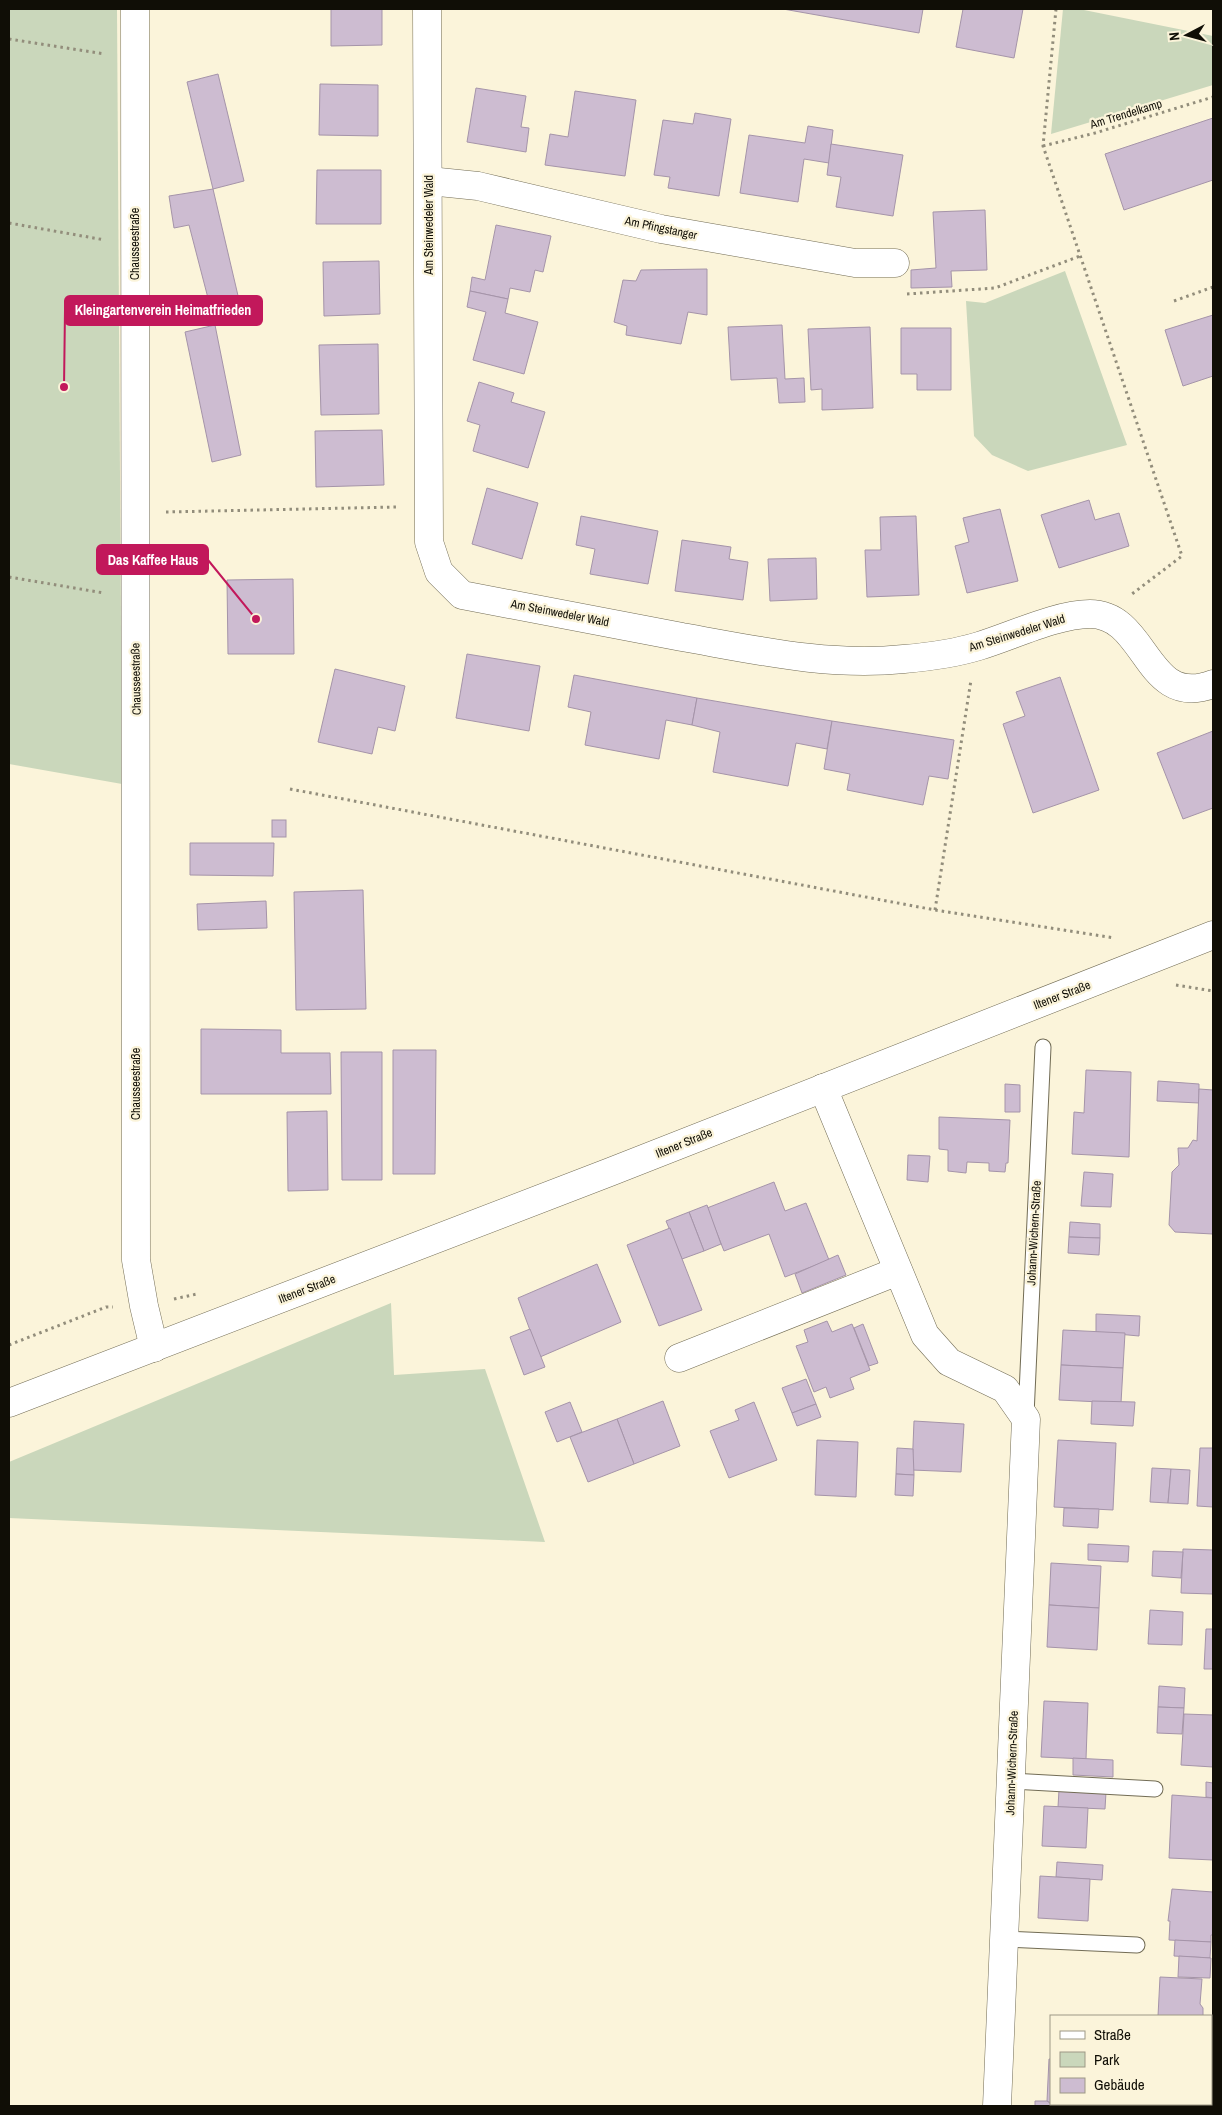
<svg xmlns="http://www.w3.org/2000/svg" width="1222" height="2115" font-family="'Archivo Narrow',sans-serif">
<style>
.green{fill:#cad7bb}
.building{fill:#cdbcd1;stroke:#a594a9}
.lines{fill:none;stroke-linecap:round;stroke-linejoin:round}
.service-casing{stroke:#726c55;stroke-width:17}
.minor-casing{stroke:#726c55;stroke-width:29}
.primary-casing{stroke:#726c55;stroke-width:29}
.path{stroke:#928d7b;stroke-width:3;stroke-dasharray:2.5 4;stroke-linecap:butt}
.service{stroke:#fff;stroke-width:15}
.minor{stroke:#fff;stroke-width:28}
.primary{stroke:#fff;stroke-width:28}
.labels{text-anchor:middle;stroke-width:4.5;stroke-linejoin:round;paint-order:stroke}
.street-label{font-size:12px;fill:#100e06;stroke:#fbf4da}
.leader{fill:none;stroke:#c2185b;stroke-width:2}
.callout-dot{fill:#c2185b;stroke:#fbf4da;stroke-width:2}
.callout{fill:#c2185b;stroke:#c2185b;stroke-width:2}
.callout-label{font-size:14px;text-anchor:middle;font-weight:bold;fill:#fff}
</style>
<rect width="100%" height="100%" fill="#fbf4da"/>
<g class="green">
<polygon points="9,9 117,9 122,784 9,764"/>
<polygon points="1063,9 1079,9 1213,36 1213,85 1051,134"/>
<polygon points="1065,271 1127,445 1028,471 992,455 974,436 966,301 985,303"/>
<polygon points="391,1303 394,1375 485,1369 545,1542 9,1518 9,1462"/>
</g>
<g class="building">
<polygon points="331,9 382,9 382,45 331,46"/>
<polygon points="783,9 923,9 919,33"/>
<polygon points="963,9 1023,9 1014,58 956,47"/>
<polygon points="218,74 244,181 213,189 187,82"/>
<polygon points="320,84 378,85 378,136 319,135"/>
<polygon points="476,88 526,96 521,127 529,128 526,152 467,142"/>
<polygon points="575,91 636,100 625,176 545,165 550,134 568,137"/>
<polygon points="695,113 731,119 719,196 668,188 670,177 654,175 663,120 693,124"/>
<polygon points="1213,118 1213,180 1124,210 1105,154"/>
<polygon points="808,126 833,130 829,163 804,159 798,202 740,193 749,135 805,143"/>
<polygon points="831,144 903,155 893,216 836,207 841,177 827,175"/>
<polygon points="317,170 381,170 381,224 316,224"/>
<polygon points="213,189 243,317 215,325 189,225 174,228 169,196"/>
<polygon points="985,210 987,270 951,271 952,287 911,288 911,270 936,268 933,212"/>
<polygon points="496,225 551,236 543,272 535,270 530,292 510,288 508,299 470,291 472,277 485,280"/>
<polygon points="379,261 380,314 324,316 323,262"/>
<polygon points="707,269 707,315 688,312 681,344 626,335 627,326 614,322 623,280 636,281 641,270"/>
<polygon points="470,291 508,299 505,313 538,322 524,374 473,360 486,312 467,307"/>
<polygon points="1213,315 1213,376 1183,386 1165,330"/>
<polygon points="215,325 241,455 212,462 185,332"/>
<polygon points="782,325 785,379 804,378 805,402 779,403 777,378 731,380 728,327"/>
<polygon points="870,327 873,408 822,410 822,389 811,390 808,329"/>
<polygon points="901,328 951,328 951,390 917,390 917,374 901,374"/>
<polygon points="378,344 379,414 321,415 319,345"/>
<polygon points="479,382 514,393 511,402 545,412 528,468 473,451 480,425 467,421"/>
<polygon points="382,430 384,485 316,487 315,431"/>
<polygon points="487,488 538,503 522,559 472,544"/>
<polygon points="1089,500 1095,520 1119,513 1129,546 1059,568 1041,515"/>
<polygon points="1000,509 1018,581 967,593 955,546 969,542 963,518"/>
<polygon points="581,516 658,531 648,584 590,574 595,549 576,545"/>
<polygon points="916,516 919,595 867,597 865,550 881,550 880,517"/>
<polygon points="682,540 731,547 729,559 748,562 743,600 675,591"/>
<polygon points="816,558 817,599 770,601 768,559"/>
<polygon points="293,579 294,654 228,654 227,580"/>
<polygon points="467,654 540,666 529,731 456,718"/>
<polygon points="335,669 405,686 395,731 378,727 372,754 318,742"/>
<polygon points="574,675 697,698 692,725 666,720 659,759 585,745 591,712 568,707"/>
<polygon points="1060,677 1099,790 1033,813 1003,724 1025,716 1016,692"/>
<polygon points="697,698 832,721 827,749 796,743 788,786 713,772 720,732 692,725"/>
<polygon points="832,721 954,740 948,779 929,776 923,805 847,790 850,774 824,769"/>
<polygon points="1213,731 1213,808 1183,819 1157,753"/>
<rect x="272" y="820" width="14" height="17"/>
<polygon points="190,843 274,843 273,876 190,875"/>
<polygon points="363,890 366,1009 296,1010 294,892"/>
<polygon points="266,901 267,928 198,930 197,904"/>
<polygon points="201,1029 281,1030 281,1053 330,1053 331,1094 201,1094"/>
<polygon points="393,1050 436,1050 435,1174 393,1174"/>
<polygon points="341,1052 382,1052 382,1180 342,1180"/>
<polygon points="1086,1070 1131,1072 1129,1157 1072,1154 1074,1112 1084,1113"/>
<polygon points="1158,1081 1199,1084 1199,1103 1157,1101"/>
<polygon points="1005,1084 1020,1085 1020,1112 1005,1112"/>
<polygon points="1199,1089 1213,1090 1213,1234 1175,1232 1169,1225 1172,1172 1179,1165 1178,1148 1188,1148 1193,1140 1197,1141"/>
<polygon points="327,1111 328,1190 288,1191 287,1112"/>
<polygon points="939,1117 1010,1120 1008,1163 1006,1163 1005,1172 989,1171 989,1163 967,1162 966,1173 948,1171 948,1150 939,1149"/>
<polygon points="908,1155 930,1156 928,1182 907,1180"/>
<polygon points="1084,1172 1113,1174 1111,1207 1081,1206"/>
<polygon points="774,1182 785,1211 806,1203 829,1260 785,1277 769,1234 724,1251 707,1208"/>
<polygon points="707,1205 721,1244 704,1251 689,1212"/>
<polygon points="689,1212 704,1251 682,1259 666,1221"/>
<polygon points="1070,1222 1100,1224 1100,1238 1069,1237"/>
<polygon points="670,1228 702,1310 659,1326 627,1245"/>
<polygon points="1069,1237 1100,1238 1099,1255 1068,1253"/>
<polygon points="838,1255 846,1275 802,1293 795,1274"/>
<polygon points="597,1264 621,1322 540,1357 518,1298"/>
<polygon points="1096,1314 1140,1316 1139,1336 1096,1332"/>
<polygon points="827,1321 832,1332 852,1324 870,1370 850,1378 854,1389 830,1398 826,1387 814,1392 796,1346 808,1342 804,1330"/>
<polygon points="863,1324 878,1363 869,1366 854,1328"/>
<polygon points="530,1329 545,1367 524,1375 510,1337"/>
<polygon points="1063,1330 1125,1333 1123,1368 1061,1365"/>
<polygon points="1061,1365 1123,1368 1121,1403 1059,1400"/>
<polygon points="806,1379 816,1404 792,1413 782,1388"/>
<polygon points="663,1401 680,1446 634,1464 617,1419"/>
<polygon points="1092,1401 1135,1402 1133,1426 1091,1424"/>
<polygon points="570,1402 582,1432 557,1442 545,1412"/>
<polygon points="754,1402 777,1460 729,1478 710,1431 739,1420 735,1410"/>
<polygon points="816,1404 821,1417 797,1426 792,1413"/>
<polygon points="617,1419 634,1464 588,1482 570,1437"/>
<polygon points="914,1421 964,1424 961,1472 912,1470"/>
<polygon points="817,1440 858,1442 856,1497 815,1495"/>
<polygon points="1058,1440 1116,1443 1113,1510 1054,1507"/>
<polygon points="897,1448 913,1449 914,1475 896,1474"/>
<polygon points="1200,1448 1213,1448 1213,1507 1197,1506"/>
<polygon points="1152,1468 1171,1469 1168,1503 1150,1502"/>
<polygon points="1171,1469 1190,1470 1188,1504 1168,1503"/>
<polygon points="896,1474 914,1475 913,1496 895,1495"/>
<polygon points="1064,1508 1099,1509 1098,1528 1063,1526"/>
<polygon points="1088,1544 1129,1546 1128,1562 1088,1560"/>
<polygon points="1183,1549 1213,1550 1213,1594 1181,1593"/>
<polygon points="1153,1551 1183,1552 1181,1578 1152,1576"/>
<polygon points="1051,1563 1101,1566 1099,1608 1049,1605"/>
<polygon points="1049,1605 1099,1608 1097,1650 1047,1647"/>
<polygon points="1150,1610 1183,1612 1182,1645 1148,1644"/>
<polygon points="1206,1629 1213,1629 1213,1669 1204,1669"/>
<polygon points="1159,1686 1185,1688 1184,1708 1158,1707"/>
<polygon points="1044,1701 1088,1703 1086,1759 1041,1757"/>
<polygon points="1158,1707 1184,1708 1182,1734 1157,1733"/>
<polygon points="1184,1714 1213,1715 1213,1767 1181,1765"/>
<polygon points="1073,1758 1113,1760 1113,1777 1073,1775"/>
<polygon points="1206,1782 1213,1783 1213,1798 1206,1797"/>
<polygon points="1059,1790 1106,1792 1105,1809 1058,1807"/>
<polygon points="1172,1795 1213,1798 1213,1860 1169,1858"/>
<polygon points="1044,1806 1088,1808 1086,1848 1042,1846"/>
<polygon points="1057,1862 1103,1865 1102,1880 1056,1877"/>
<polygon points="1040,1876 1090,1879 1088,1921 1038,1918"/>
<polygon points="1172,1889 1213,1892 1213,1935 1211,1935 1211,1942 1169,1940 1170,1921 1168,1921"/>
<polygon points="1175,1940 1211,1942 1210,1958 1174,1956"/>
<polygon points="1179,1956 1211,1958 1210,1978 1178,1977"/>
<polygon points="1160,1977 1202,1979 1200,2004 1203,2008 1203,2016 1158,2016"/>
<polygon points="1049,2059 1051,2059 1051,2103 1047,2101"/>
<polygon points="1035,2101 1047,2101 1051,2104 1079,2104 1079,2106 1035,2106"/>
<rect x="1137" y="2104" width="60" height="2"/>
</g>
<g class="lines">
<defs>
<g id="service">
<polyline points="1026,1415 1043,1047"/>
<polyline points="1012,1781 1155,1789"/>
<polyline points="1005,1939 1137,1945"/>
</g>
<g id="minor">
<polyline points="135,9 136,1260 144,1306 154,1348"/>
<path d="M427 9 429 542 439 572 462 595C536 609 609 623 682 637 756 650 829 667 904 659 928 657 956 653 979 646 1012 636 1057 614 1090 614 1148 614 1145 710 1213 684"/>
<polyline points="429,181 478,186 661,229 855,263 895,263"/>
<polyline points="823,1088 925,1335 949,1362 1005,1389 1026,1419 997,2106"/>
<polyline points="679,1358 898,1271"/>
</g>
<polyline id="primary" points="9,1403 610,1172 1213,935"/>
</defs>
<use href="#service" class="service-casing"/>
<use href="#minor" class="minor-casing"/>
<use href="#primary" class="primary-casing"/>
<g class="path">
<polyline points="1056,9 1043,146 1182,556 1132,594"/>
<polyline points="9,39 105,54"/>
<polyline points="1043,146 1095,133 1213,97"/>
<polyline points="9,223 105,240"/>
<polyline points="907,294 995,288 1080,256"/>
<polyline points="1174,301 1213,287"/>
<polyline points="166,512 397,507"/>
<polyline points="9,577 104,593"/>
<polyline points="290,789 935,910 1115,938"/>
<polyline points="935,910 971,680"/>
<polyline points="1176,985 1213,991"/>
<polyline points="174,1299 197,1294"/>
<polyline points="9,1345 106,1307 113,1307"/>
</g>
<use href="#service" class="service"/>
<use href="#minor" class="minor"/>
<use href="#primary" class="primary"/>
</g>
<g class="labels">
<g class="street-label">
<text transform="translate(1126 114) rotate(-17)" y="4">Am Trendelkamp</text>
<text transform="translate(429 225) rotate(-90)" y="4">Am Steinwedeler Wald</text>
<text transform="translate(661 228) rotate(12)" y="4">Am Pfingstanger</text>
<text transform="translate(135 244) rotate(-90)" y="4">Chausseestraße</text>
<text transform="translate(560 613) rotate(11)" y="4">Am Steinwedeler Wald</text>
<text transform="translate(1017 633) rotate(-17)" y="4">Am Steinwedeler Wald</text>
<text transform="translate(136 679) rotate(-91)" y="4">Chausseestraße</text>
<text transform="translate(1062 995) rotate(-21)" y="4">Iltener Straße</text>
<text transform="translate(136 1084) rotate(-90)" y="4">Chausseestraße</text>
<text transform="translate(684 1143) rotate(-22)" y="4">Iltener Straße</text>
<text transform="translate(1034 1233) rotate(-87)" y="4">Johann-Wichern-Straße</text>
<text transform="translate(307 1289) rotate(-21)" y="4">Iltener Straße</text>
<text transform="translate(1012 1763) rotate(-88)" y="4">Johann-Wichern-Straße</text>
</g>
</g>
<path class="leader" d="M64 387L65 310M256 619L208 560"/>
<g class="callout-dot">
<circle cx="64" cy="387" r="5"/>
<circle cx="256" cy="619" r="5"/>
</g>
<g class="callout">
<rect x="65" y="296" width="197" height="29" rx="5"/>
<rect x="97" y="545" width="111" height="29" rx="5"/>
</g>
<g class="callout-label">
<text x="163" y="315">Kleingartenverein Heimatfrieden</text>
<text x="153" y="565">Das Kaffee Haus</text>
</g>
<rect width="1222" height="2115" fill="none" stroke="#100e06" stroke-width="20"/>
<rect x="1050" y="2015" width="162" height="90" fill="#fbf4da" stroke="#9d9885"/>
<rect x="1060" y="2031" width="25" height="8" fill="#ffffff" stroke="#9d9885"/>
<text x="1094" y="2040" font-size="15" fill="#100e06">Straße</text>
<rect x="1060" y="2052" width="25" height="15" fill="#cad7bb" stroke="#9d9885"/>
<text x="1094" y="2065" font-size="15" fill="#100e06">Park</text>
<rect x="1060" y="2078" width="25" height="15" fill="#cdbcd1" stroke="#9d9885"/>
<text x="1094" y="2090" font-size="15" fill="#100e06">Gebäude</text>
<g transform="translate(1187 35) rotate(264)" stroke="#fbf4da" stroke-width="4" paint-order="stroke">
<path d="M0-4L9 19L0 12L-9 19Z" fill="#100e06"/>
<text y="-8" font-size="14" font-weight="bold" text-anchor="middle" fill="#100e06">N</text>
</g>
</svg>
